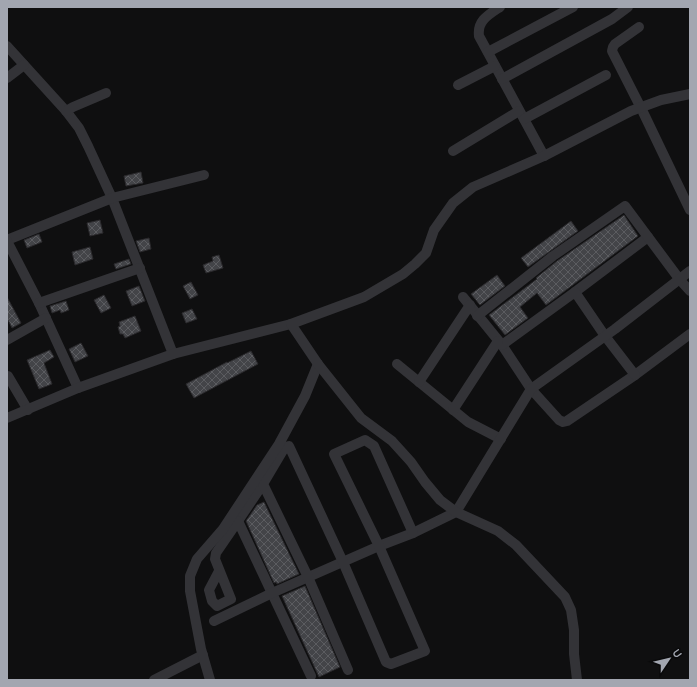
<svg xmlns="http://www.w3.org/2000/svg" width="697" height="687" font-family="Quicksand,sans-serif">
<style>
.building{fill:url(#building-cross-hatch);stroke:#2a292c}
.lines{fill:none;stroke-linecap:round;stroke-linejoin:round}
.minor{stroke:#333337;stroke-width:10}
</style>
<defs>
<pattern id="building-cross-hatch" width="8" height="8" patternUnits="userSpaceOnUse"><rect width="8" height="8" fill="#434448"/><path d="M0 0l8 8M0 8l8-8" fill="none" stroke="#5b5c60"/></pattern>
</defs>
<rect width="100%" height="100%" fill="#0f0f10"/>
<g class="building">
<polygon points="141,172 143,183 126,186 124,176"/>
<polygon points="624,215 638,236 546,305 537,293 520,307 528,318 505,335 489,315 537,279 536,278 557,261"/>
<polygon points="100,220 103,233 90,236 87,223"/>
<polygon points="571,221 578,231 528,267 521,258"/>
<polygon points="39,234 42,242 27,248 24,240"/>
<polygon points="149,238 151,249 140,252 136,241"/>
<polygon points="90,247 93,259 75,265 72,252"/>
<polygon points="219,255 223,268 206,273 203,265 213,261 212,257"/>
<polygon points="129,259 131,264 116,269 114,264"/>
<polygon points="497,275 505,286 480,305 471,294"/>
<polygon points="191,282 198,295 190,299 183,286"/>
<polygon points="139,286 145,301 132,306 126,291"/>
<polygon points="104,295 111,308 101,313 94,300"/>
<polygon points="7,297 21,323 12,328 7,318"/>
<polygon points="66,301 69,310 61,313 60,310 52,313 50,306"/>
<polygon points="192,309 197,319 186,323 182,313"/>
<polygon points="135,316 141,331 125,338 123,334 120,334 118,327 120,326 119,322"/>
<polygon points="81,343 88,356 75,362 69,349"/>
<polygon points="50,350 54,357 44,363 52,384 39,389 27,360"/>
<polygon points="251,351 258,364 194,398 186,384 227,362 227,363"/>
<polygon points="264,502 299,574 277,584 276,582 274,583 246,521 257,505"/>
<polygon points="305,586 340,667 319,677 282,596"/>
</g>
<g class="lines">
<g class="minor">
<path d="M500 7C488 15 477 21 479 36L544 156"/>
<polyline points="639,27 615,44 613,47 612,51 641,108"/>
<polyline points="7,46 66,111 79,128 88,146 112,198 173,354"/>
<polyline points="488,52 573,7"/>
<polyline points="7,78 24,65"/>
<polyline points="502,79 612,19 628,7"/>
<polyline points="458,85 495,66"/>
<polyline points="66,111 73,107 106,93"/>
<polyline points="643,112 690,210"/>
<polyline points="524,119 606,75"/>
<polyline points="453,151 519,111"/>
<polyline points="7,240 112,198 204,175"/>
<polyline points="7,241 39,303 78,388"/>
<polyline points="575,292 648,237"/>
<polyline points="463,297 502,345 531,389 559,420 563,422 567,421 635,375 690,334"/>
<polyline points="39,303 140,268"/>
<polyline points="477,316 553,256 625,206 680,280 690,291"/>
<polyline points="7,340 46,318"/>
<polyline points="502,345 575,292 605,336 635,375"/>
<polyline points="397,364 468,422 501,439"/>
<polyline points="8,376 28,410"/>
<polyline points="419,382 470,305"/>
<polyline points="453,410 498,341"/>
<polyline points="7,418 78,388 173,354 291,324"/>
<polyline points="238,521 263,484"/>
<polyline points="219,571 209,590 212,601 217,606 231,599 215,559 216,553 238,521 311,676"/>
<polyline points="214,621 272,593 379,546 413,533 456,512 531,389 615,329 690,271"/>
<polyline points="348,670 308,577 263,484 282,452 286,447 289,446 343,562 386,662 391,664 425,651 379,546 334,454 365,440 374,446 413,533"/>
<polyline points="154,680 203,655"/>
<polyline points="210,680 201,649 190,591 190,576 197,559 223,529 279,444 305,396 318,364"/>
<polyline points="577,680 574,654 574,630 571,610 565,597 516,545 498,531 456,512 440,500 425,482 411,462 392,441 361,418 318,364 291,324 364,297 403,274 415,264 426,253 434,230 453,203 473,187 544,156 631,111 661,100 690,94"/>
</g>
</g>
<rect width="697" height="687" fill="none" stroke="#a2a6b0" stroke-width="16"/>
<g transform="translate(669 659) rotate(55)" stroke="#0a0a0b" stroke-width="3" paint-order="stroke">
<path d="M0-3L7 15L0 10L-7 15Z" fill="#a2a6b0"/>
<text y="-6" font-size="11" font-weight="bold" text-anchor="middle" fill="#a2a6b0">U</text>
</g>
</svg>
